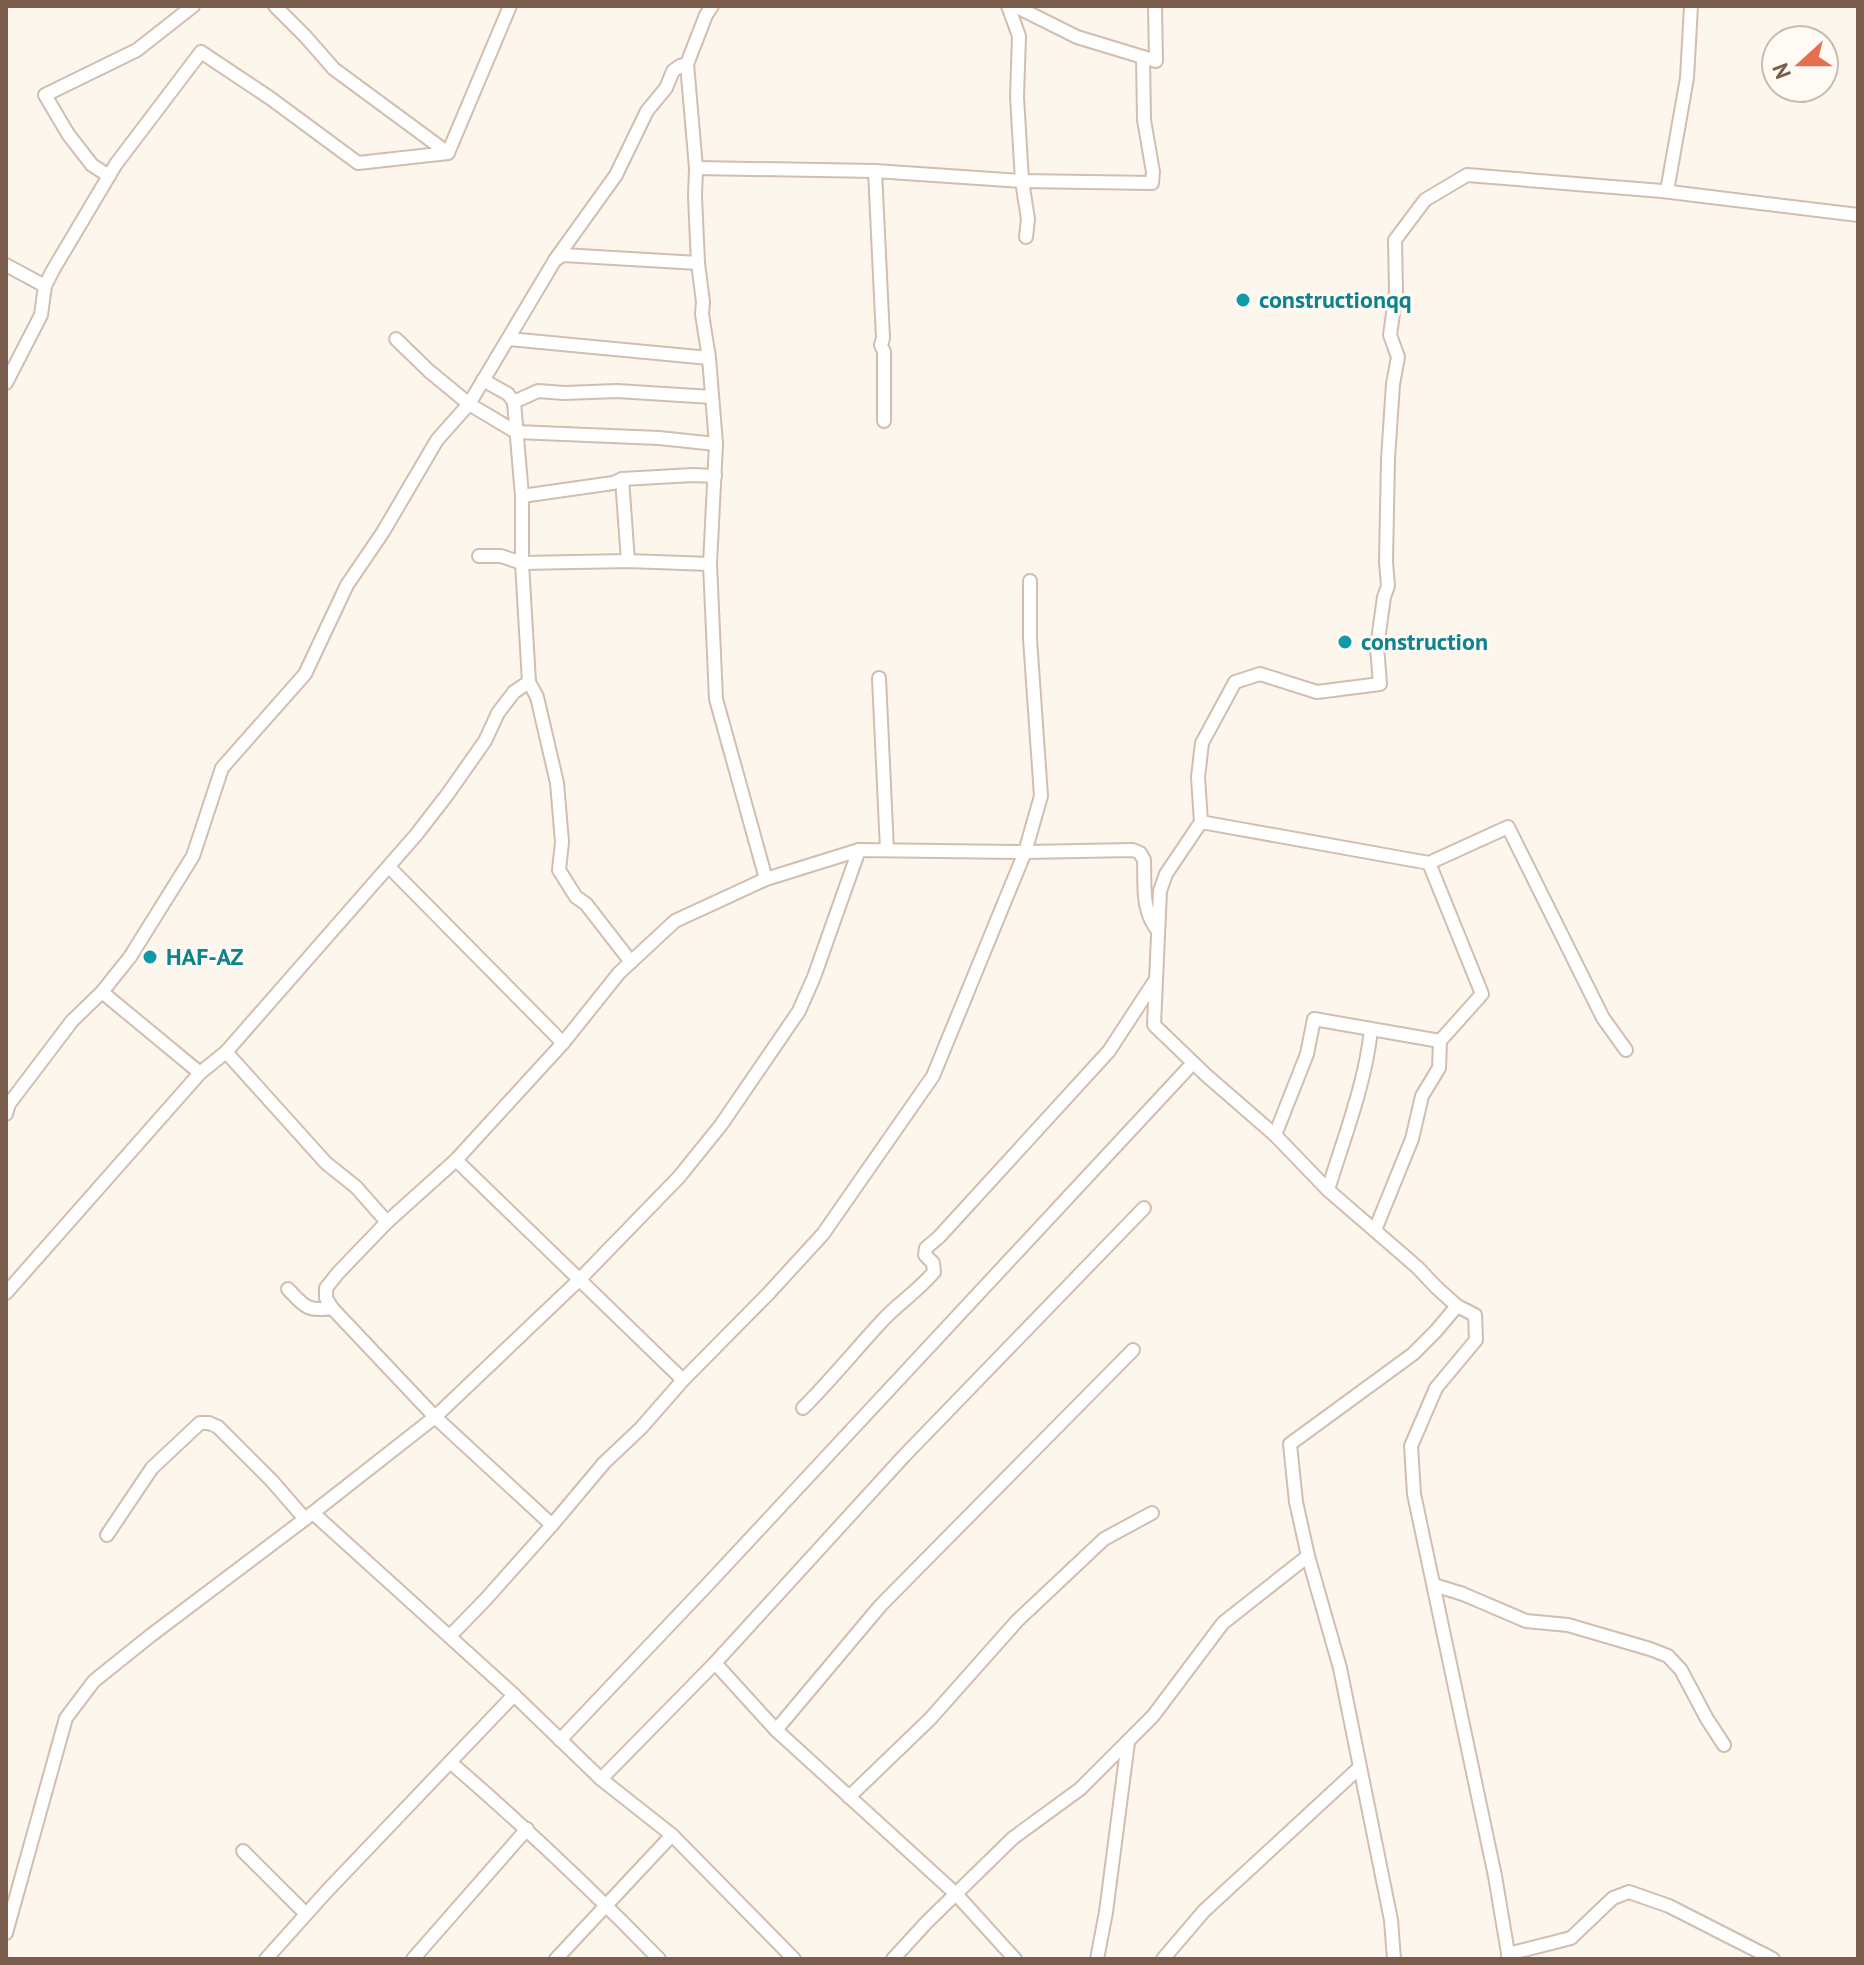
<svg xmlns="http://www.w3.org/2000/svg" width="1864" height="1965" font-family="'PT Sans',sans-serif">
<style>
.lines{fill:none;stroke-linecap:round;stroke-linejoin:round}
.street-casing{stroke:#d1beb0;stroke-width:16}
.street{stroke:#fff;stroke-width:12}
.culture-dot{fill:#0f9aa8;stroke:#fffaf3;stroke-width:3}
.labels{text-anchor:middle;stroke-width:6;stroke-linejoin:round;paint-order:stroke}
.culture-label{font-size:24px;font-weight:bold;fill:#0d838f;stroke:#fffaf3;text-anchor:start}
</style>
<rect width="100%" height="100%" fill="#fdf6ec"/>
<g class="lines">
<defs>
<g id="street">
<polyline points="275,6 305,36 334,69 448,153 510,6"/>
<polyline points="1008,6 1019,36 1017,97 1022,181 1028,219 1026,237"/>
<polyline points="1015,6 1077,37 1156,61 1155,6"/>
<polyline points="687,64 696,168 695,196 698,263 703,302 702,314 709,358 716,444 710,564 716,699 766,879"/>
<polyline points="696,168 875,171 1022,181 1152,183 1153,172 1144,120 1143,57"/>
<polyline points="875,171 883,338 881,345 884,352 884,421"/>
<polyline points="109,176 92,165 68,134 45,95 137,50 193,6"/>
<polyline points="1667,191 1687,78 1691,6"/>
<polyline points="555,260 563,255 698,263"/>
<polyline points="6,265 45,286 53,270 116,164 201,52 270,98 358,163 448,153"/>
<polyline points="396,339 429,371 469,404 516,432 659,438 716,444"/>
<polyline points="509,339 709,358"/>
<polyline points="483,380 508,394 514,402 538,391 564,393 617,391 712,397"/>
<polyline points="6,383 41,315 45,286"/>
<polyline points="514,402 522,496 522,563 529,682 537,697 557,783 562,842 559,870 576,897 586,904 631,962"/>
<polyline points="622,479 628,561"/>
<polyline points="522,496 613,483 622,479 693,475 715,476"/>
<polyline points="479,556 501,556 522,563 628,561 710,564"/>
<polyline points="879,678 887,850"/>
<polyline points="1201,822 1429,863 1508,827 1603,1018 1626,1050"/>
<polyline points="859,850 766,879 675,921 619,973 563,1043 456,1160 387,1222 338,1273 326,1288 326,1298 332,1308 435,1417 552,1525 604,1463 641,1428 683,1380 768,1294 823,1234 933,1076 1025,852 1041,796 1030,639 1030,581"/>
<polyline points="1429,863 1482,994 1440,1041"/>
<polyline points="389,867 563,1043"/>
<polyline points="102,992 200,1073"/>
<polyline points="226,1052 326,1163 356,1187 387,1222"/>
<polyline points="6,1114 9,1104 72,1021 102,992 130,957 193,856 222,768 305,674 347,585 383,532 437,440 469,404 555,260 616,175 647,111 666,88 673,71 680,66 687,64 706,15 712,6"/>
<polyline points="1275,1135 1307,1054 1314,1019 1440,1041 1439,1068 1422,1096 1412,1139 1375,1230"/>
<polyline points="456,1160 683,1380"/>
<path d="M1328 1190C1344 1137 1365 1085 1371 1030"/>
<path d="M288 1289C304 1306 307 1312 332 1308"/>
<polyline points="6,1293 200,1073 226,1052 416,835 447,795 485,741 498,713 514,692 529,682"/>
<path d="M803 1408C831 1380 856 1349 883 1320 899 1303 919 1290 934 1272L933 1263 925 1255 926 1248 939 1237 1109 1051 1154 982"/>
<polyline points="313,1513 514,1695 601,1779 672,1835 794,1959"/>
<polyline points="107,1535 152,1468 200,1423 209,1423 218,1427 272,1481 305,1519"/>
<polyline points="1434,1585 1463,1594 1526,1621 1568,1625 1650,1649 1668,1656 1681,1670 1707,1719 1724,1745"/>
<polyline points="450,1636 486,1599 552,1525"/>
<polyline points="715,1663 776,1730 956,1894 1015,1959"/>
<polyline points="776,1730 881,1605 1133,1350"/>
<polyline points="560,1740 710,1582 1193,1063"/>
<path d="M450 1762C523 1825 592 1890 659 1959"/>
<polyline points="601,1779 715,1663 904,1456 1144,1208"/>
<polyline points="849,1797 930,1719 1017,1621 1104,1539 1152,1513"/>
<polyline points="243,1851 306,1914"/>
<path d="M6 1933 66 1718 94 1681 150 1636 305 1519 435 1417 580 1279 679 1177 721 1125 799 1011 814 977 859 850 1025 852 1133 850 1140 853 1144 860C1145 885 1141 910 1158 931"/>
<polyline points="1508,1954 1571,1938 1613,1898 1629,1892 1669,1906 1773,1959"/>
<polyline points="266,1959 327,1891 514,1695"/>
<polyline points="413,1959 527,1829"/>
<polyline points="556,1959 672,1835"/>
<polyline points="893,1959 926,1923 1013,1838 1080,1789 1153,1716 1223,1623 1308,1556"/>
<polyline points="1097,1959 1106,1912 1128,1742"/>
<polyline points="1163,1959 1204,1911 1359,1768"/>
<polyline points="1394,1959 1391,1920 1340,1668 1308,1556 1296,1502 1290,1444 1413,1354 1436,1331 1457,1306"/>
<polyline points="1509,1959 1495,1876 1414,1494 1411,1446 1436,1388 1476,1340 1475,1315 1457,1306 1436,1287 1417,1267 1328,1190 1275,1135 1206,1075 1154,1025 1160,891 1166,874 1201,822 1198,777 1202,743 1235,682 1260,674 1317,692 1380,684 1377,647 1384,597 1388,586 1386,562 1388,459 1393,384 1398,357 1390,335 1396,292 1395,240 1425,200 1467,175 1662,191 1858,215"/>
</g>
</defs>
<use href="#street" class="street-casing"/>
<use href="#street" class="street"/>
</g>
<g class="culture-dot">
<circle cx="1243" cy="300" r="8"/>
<circle cx="1345" cy="642" r="8"/>
<circle cx="150" cy="957" r="8"/>
</g>
<g class="labels">
<g class="culture-label">
<text x="1259" y="308">constructionqq</text>
<text x="1361" y="650">construction</text>
<text x="166" y="965">HAF-AZ</text>
</g>
</g>
<rect width="1864" height="1965" fill="none" stroke="#7a5c4d" stroke-width="16"/>
<g transform="translate(1800 64) rotate(249)"><circle r="38" fill="#fffaf3" stroke="#cabbb1" stroke-width="2"/>
<path d="M0-6L14 30L0 20L-14 30Z" fill="#e76f51"/>
<text y="-12" font-size="22" font-weight="bold" text-anchor="middle" fill="#7a5c4d">N</text>
</g>
</svg>
